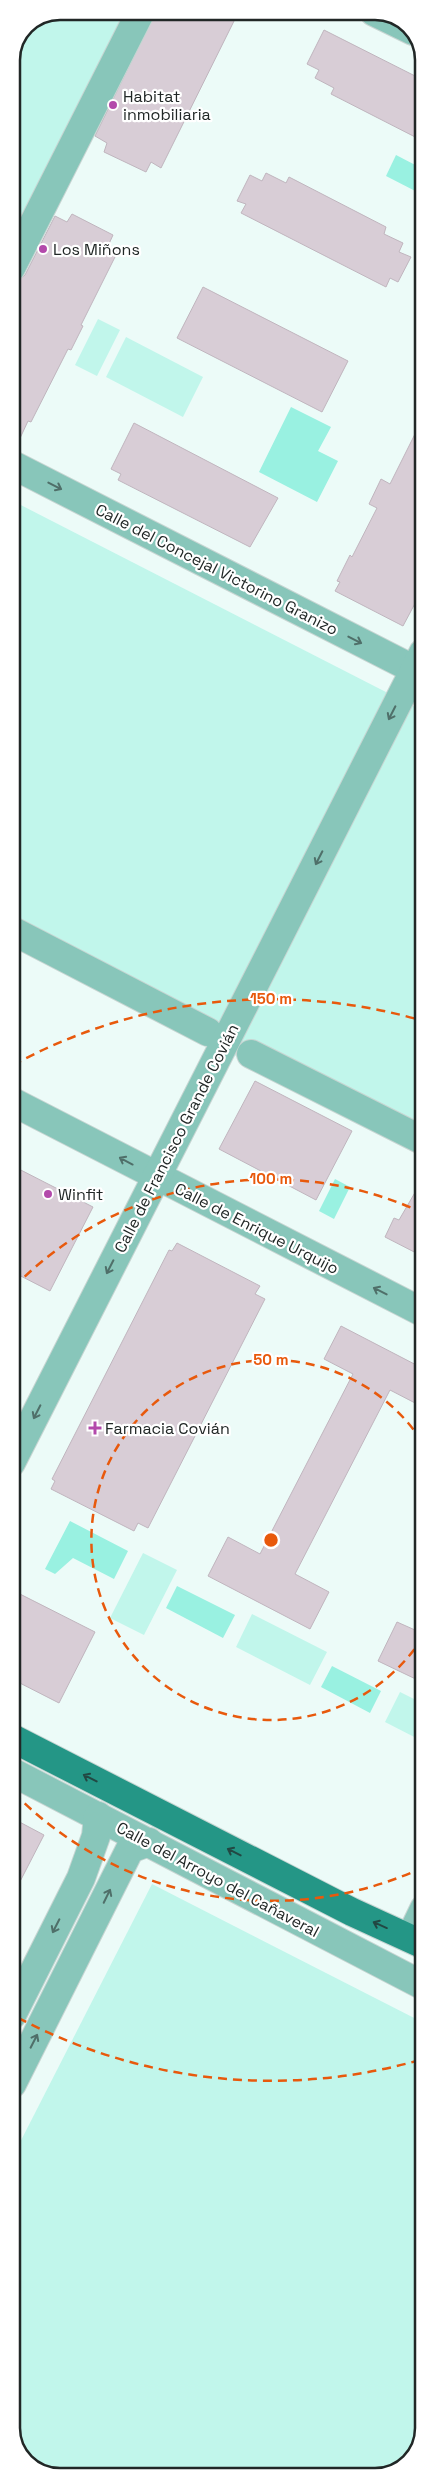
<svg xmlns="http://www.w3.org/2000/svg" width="435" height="2488" font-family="'Space Grotesk',sans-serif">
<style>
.green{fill:#c1f6eb}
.water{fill:#99f1e1}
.building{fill:#d8cdd6;stroke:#c0b5be}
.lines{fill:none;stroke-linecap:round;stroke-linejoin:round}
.minor-casing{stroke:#c7d5d2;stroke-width:30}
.major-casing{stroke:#c7d5d2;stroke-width:30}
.minor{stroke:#88c6ba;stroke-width:28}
.major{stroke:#249686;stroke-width:28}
.oneway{stroke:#4f6f69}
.oneway2{stroke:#224843}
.ring{fill:none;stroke:#e8590c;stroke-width:2.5;stroke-dasharray:9 6}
.poi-dot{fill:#b349ab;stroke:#fff;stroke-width:2}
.labels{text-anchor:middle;stroke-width:4.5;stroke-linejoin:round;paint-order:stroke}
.poi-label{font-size:16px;fill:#212726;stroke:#fff;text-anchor:start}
.street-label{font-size:16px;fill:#212726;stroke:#fff}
.rim{fill:none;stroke:#212726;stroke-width:2.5}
.centre{fill:#e8590c;stroke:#fff;stroke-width:2.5}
.ring-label{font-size:15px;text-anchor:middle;font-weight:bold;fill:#e8590c;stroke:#fff;stroke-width:4.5;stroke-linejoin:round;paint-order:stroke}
</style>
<rect width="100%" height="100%" fill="#ecfbf8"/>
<g class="green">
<polygon points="60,11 153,11 11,288 11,62 31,23"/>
<polygon points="98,319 120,330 97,376 75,365"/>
<polygon points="126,337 203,377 183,417 106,377"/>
<polygon points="11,500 423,711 424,1152 11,941"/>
<polygon points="143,1553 177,1570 144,1635 110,1618"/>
<polygon points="252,1614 327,1652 310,1685 236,1647"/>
<polygon points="400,1692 424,1704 424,1742 385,1722"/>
<polygon points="152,1884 424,2023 424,2429 412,2461 382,2476 53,2476 26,2463 12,2435 12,2158"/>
</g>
<g class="water">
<polygon points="396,155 423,169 423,195 386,176"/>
<polygon points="291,407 331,427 318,451 338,461 317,502 259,472"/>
<polygon points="335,1179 350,1187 334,1219 319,1211"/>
<polygon points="70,1521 128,1551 114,1579 73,1558 55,1574 45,1569"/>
<polygon points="177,1586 235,1615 223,1638 166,1608"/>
<polygon points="332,1666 381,1691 370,1713 321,1687"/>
</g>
<g class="building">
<polygon points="156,11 239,11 161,168 151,162 146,172 104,152 107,143 95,136"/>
<polygon points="324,30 423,80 423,141 331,94 334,88 315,78 319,70 307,64"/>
<polygon points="266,173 286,183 289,177 386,227 384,234 403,243 399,252 411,257 398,282 390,278 386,287 241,213 246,204 237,201 250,175 262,181"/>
<polygon points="72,214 113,235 108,246 118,251 81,325 83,326 71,350 68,349 31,422 28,421 15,449 11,449 11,291 16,282 25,275 55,216 67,222"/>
<polygon points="203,287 348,361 322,412 177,338"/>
<polygon points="423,418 423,581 417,592 420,594 403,626 335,591 340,582 337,581 350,555 352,557 377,508 369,504 381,479 390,484"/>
<polygon points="134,423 278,498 250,547 118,480 121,474 111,469"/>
<polygon points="255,1081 352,1131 316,1200 219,1149"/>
<polygon points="11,1165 93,1207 50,1291 11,1271"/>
<polygon points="424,1177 424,1257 385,1237 394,1218 399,1220"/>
<polygon points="177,1243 260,1286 255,1294 265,1299 148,1528 138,1523 134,1531 51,1489 55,1481 52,1479 169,1250 172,1251"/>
<polygon points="341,1326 424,1369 424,1391 417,1404 390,1390 295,1574 329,1592 310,1629 208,1576 228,1537 260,1554 353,1374 324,1359"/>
<polygon points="12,1590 95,1632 59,1703 12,1679"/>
<polygon points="397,1622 424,1634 424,1683 378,1661"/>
<polygon points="12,1818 44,1835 12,1897"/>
</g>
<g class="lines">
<defs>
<g id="minor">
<polyline points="374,12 413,31"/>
<polyline points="11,268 141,11"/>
<polyline points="11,464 423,674"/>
<polyline points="11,930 208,1032"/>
<polyline points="251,1054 424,1141"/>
<polyline points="11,1101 424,1313"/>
<polyline points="11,1463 423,653"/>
<polyline points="12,1772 424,1986"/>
<polyline points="410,1938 424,1909"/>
<polyline points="12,2015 81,1878 96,1836 98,1816"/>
<polyline points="12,2084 130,1849 149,1842"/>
</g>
<polyline id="major" points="12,1738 352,1912 424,1945"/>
</defs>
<use href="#minor" class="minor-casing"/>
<use href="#major" class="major-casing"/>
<use href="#minor" class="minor"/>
<use href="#major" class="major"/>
</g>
<defs><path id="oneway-shaft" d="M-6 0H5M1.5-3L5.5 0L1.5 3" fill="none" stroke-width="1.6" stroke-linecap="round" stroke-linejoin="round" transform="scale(1.25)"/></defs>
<g class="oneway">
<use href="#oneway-shaft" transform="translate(55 486) rotate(27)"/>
<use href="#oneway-shaft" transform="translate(355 640) rotate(27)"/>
<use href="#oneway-shaft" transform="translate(392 713) rotate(117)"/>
<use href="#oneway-shaft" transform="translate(319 858) rotate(117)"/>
<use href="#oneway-shaft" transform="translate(126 1161) rotate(-152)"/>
<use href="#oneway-shaft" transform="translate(110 1267) rotate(117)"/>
<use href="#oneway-shaft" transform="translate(380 1291) rotate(-153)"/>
<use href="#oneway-shaft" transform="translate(37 1412) rotate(117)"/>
<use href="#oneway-shaft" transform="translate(107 1896) rotate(-64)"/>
<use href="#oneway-shaft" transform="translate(56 1926) rotate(117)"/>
<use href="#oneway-shaft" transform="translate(34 2041) rotate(-63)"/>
</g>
<g class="oneway2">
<use href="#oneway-shaft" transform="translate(90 1778) rotate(-153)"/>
<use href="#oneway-shaft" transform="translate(234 1852) rotate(-153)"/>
<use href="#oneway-shaft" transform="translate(380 1925) rotate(-156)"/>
</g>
<g class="ring">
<path d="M423 1637A180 180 0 1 1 423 1443"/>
<path d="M424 1867A361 361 0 0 1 14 1793M14 1287A361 361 0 0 1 421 1212"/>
<path d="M420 2060A541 541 0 0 1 13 2015M13 1065A541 541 0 0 1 420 1020"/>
</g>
<g class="poi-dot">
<circle cx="113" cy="105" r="5"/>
<circle cx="43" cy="249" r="5"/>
<circle cx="48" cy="1194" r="5"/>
<path d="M92.5 1420.5h5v5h5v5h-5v5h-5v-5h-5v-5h5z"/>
</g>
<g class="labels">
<g class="poi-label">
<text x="123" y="102">Habitat<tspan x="123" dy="18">inmobiliaria</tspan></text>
<text x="53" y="255">Los Miñons</text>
<text x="58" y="1200">Winfit</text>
<text x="105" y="1434">Farmacia Covián</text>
</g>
<g class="street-label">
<text transform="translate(217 569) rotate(27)" y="6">Calle del Concejal Victorino Granizo</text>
<text transform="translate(176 1138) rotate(-63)" y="6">Calle de Francisco Grande Covián</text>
<text transform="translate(257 1228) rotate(27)" y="6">Calle de Enrique Urquijo</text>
<text transform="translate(218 1879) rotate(28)" y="6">Calle del Arroyo del Cañaveral</text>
</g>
</g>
<path d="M0 0H435V2488H0ZM60 20H375A40 40 0 0 1 415 60V2428A40 40 0 0 1 375 2468H60A40 40 0 0 1 20 2428V60A40 40 0 0 1 60 20Z" fill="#fff" fill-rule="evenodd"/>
<path class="rim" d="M60 20H375A40 40 0 0 1 415 60V2428A40 40 0 0 1 375 2468H60A40 40 0 0 1 20 2428V60A40 40 0 0 1 60 20Z"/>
<circle cx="271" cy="1540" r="8" class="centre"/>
<g class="ring-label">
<text x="271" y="1004">150 m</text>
<text x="271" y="1184">100 m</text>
<text x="271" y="1365">50 m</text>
</g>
</svg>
